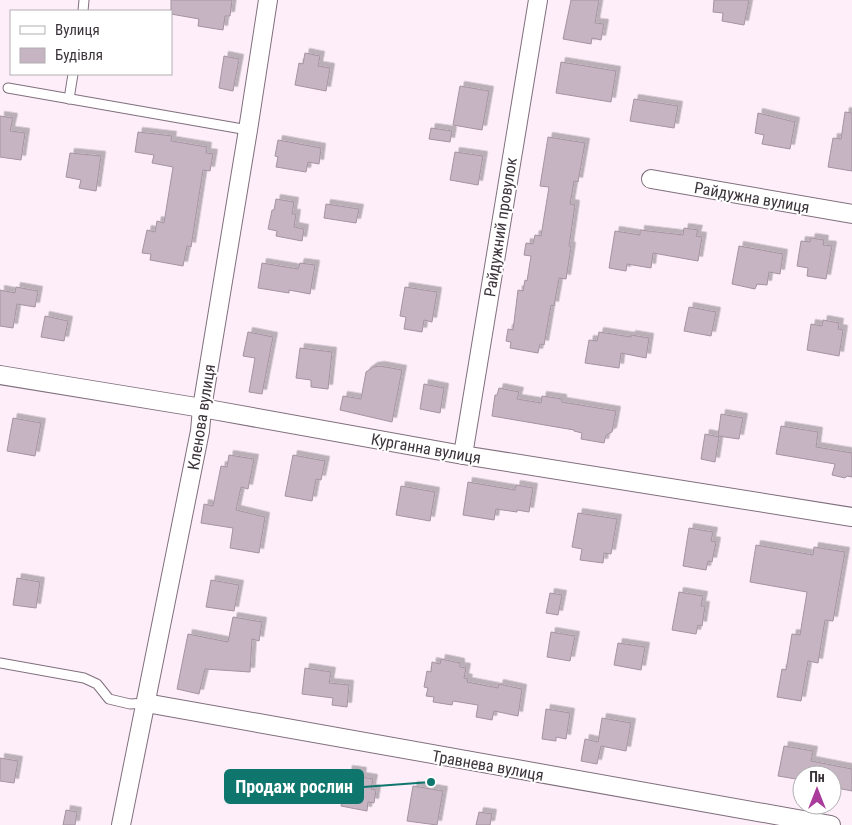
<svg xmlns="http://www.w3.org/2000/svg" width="852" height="825" font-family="'Roboto Condensed',sans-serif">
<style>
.building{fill:#c6b4c2;stroke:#a593a1;filter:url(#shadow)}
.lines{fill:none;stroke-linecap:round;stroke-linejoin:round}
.service-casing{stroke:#806f7c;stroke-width:11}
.minor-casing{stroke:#806f7c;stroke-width:20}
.service{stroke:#fff;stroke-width:9}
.minor{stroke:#fff;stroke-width:18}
.labels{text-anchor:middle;stroke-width:4;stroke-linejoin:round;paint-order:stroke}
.street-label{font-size:16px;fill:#3c353b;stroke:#fff}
.leader{fill:none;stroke:#0f766e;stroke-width:2}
.callout-dot{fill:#0f766e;stroke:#fff;stroke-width:2}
.callout{fill:#0f766e;stroke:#0f766e;stroke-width:2}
.callout-label{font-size:18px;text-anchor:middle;font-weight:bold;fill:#fff}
</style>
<defs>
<filter id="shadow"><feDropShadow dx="4.5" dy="-4.5" stdDeviation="0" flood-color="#0004"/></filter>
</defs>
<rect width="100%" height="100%" fill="#fdeefa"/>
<g class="building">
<polygon points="171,0 232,0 230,16 225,16 223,30 198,26 199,19 171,14"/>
<polygon points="571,0 599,0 595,23 604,24 601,40 592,38 591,44 563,39"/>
<polygon points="714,0 749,0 744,25 722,21 723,13 713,12"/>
<polygon points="305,53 320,56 318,66 330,68 326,91 295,85 299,63 303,64"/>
<polygon points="224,56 239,59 233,91 219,88"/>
<polygon points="561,62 616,71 611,102 556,93"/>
<polygon points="460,86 489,91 482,130 453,125"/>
<polygon points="634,99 678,106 674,128 630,121"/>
<polygon points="845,112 852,113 852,171 828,167 833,138 841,139"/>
<polygon points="758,113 795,122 790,149 762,144 764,135 755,133"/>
<polygon points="0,116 13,118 10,131 25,133 21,160 0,157"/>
<polygon points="431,128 452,131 450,142 429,139"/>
<polygon points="138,132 172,136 171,141 207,147 206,153 213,154 210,171 203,170 191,247 187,246 183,266 150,260 151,254 142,253 147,230 155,232 157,221 164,223 173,167 152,163 154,155 135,152"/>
<polygon points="548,137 585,143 578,182 574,181 570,204 575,205 569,246 571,247 566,279 559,278 554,306 551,305 544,345 540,344 538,353 510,348 511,342 506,341 508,329 513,330 518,290 523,291 525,280 527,281 531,256 524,255 526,243 533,244 535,235 541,236 549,187 540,186"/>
<polygon points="278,140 321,148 319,164 308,162 306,172 276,167 278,157 275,156"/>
<polygon points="455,152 483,156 478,185 450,180"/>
<polygon points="70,153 101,156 96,191 79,188 81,180 66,177"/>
<polygon points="276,199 294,202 292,214 296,214 294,227 304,229 302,241 276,236 277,231 268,229 272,210 274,210"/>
<polygon points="326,204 359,209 356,223 324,218"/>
<polygon points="684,228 698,230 696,236 702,237 698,261 653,253 651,268 627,264 626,271 609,268 615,231 640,235 640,230 683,235"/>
<polygon points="811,238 824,240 823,245 832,246 826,279 807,276 808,268 797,266 801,241 810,242"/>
<polygon points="739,246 783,254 780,274 769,272 767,285 757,284 755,289 732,284"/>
<polygon points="262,263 298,269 300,263 315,265 310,294 289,290 289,293 258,288"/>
<polygon points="16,287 38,291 35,307 17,304 13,328 0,326 0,290 15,293"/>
<polygon points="405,287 437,292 432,322 424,320 422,332 404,329 406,317 400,316"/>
<polygon points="689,307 716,312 711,336 684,331"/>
<polygon points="45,316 68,321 64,341 41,337"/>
<polygon points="823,320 839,323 838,329 843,330 839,356 807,350 811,324 822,326"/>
<polygon points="248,332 273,337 262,394 249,392 255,358 243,356"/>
<polygon points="599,332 631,337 631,335 649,338 646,358 621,353 619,368 585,363 589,340 597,341"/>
<polygon points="300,348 332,352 328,389 311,387 311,380 296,378"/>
<polygon points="380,366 402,370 392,422 340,410 343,396 361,399 366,372 373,367"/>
<polygon points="424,384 444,388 440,413 420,409"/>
<polygon points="499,388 519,392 517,399 541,403 542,396 562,399 562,402 616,411 612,432 606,435 604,443 581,439 582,433 574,431 574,430 492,416 495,395 497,395"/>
<polygon points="721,414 743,418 739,439 718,436"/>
<polygon points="13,418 41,423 35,456 7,451"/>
<polygon points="781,426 818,432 816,447 852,453 852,477 847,476 845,478 832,475 835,464 776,454"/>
<polygon points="705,434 719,437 715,462 701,459"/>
<polygon points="229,455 254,459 248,489 241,487 236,510 265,517 259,553 230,548 233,528 201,523 204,504 213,506 221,466 227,467"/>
<polygon points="293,455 325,461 321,480 316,479 312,501 285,496"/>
<polygon points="468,482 515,490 516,485 533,488 529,512 517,510 517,512 496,509 494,520 463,515"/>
<polygon points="401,486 435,492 430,521 396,515"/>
<polygon points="578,513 617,519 611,554 604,553 603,563 580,560 582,549 572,547"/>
<polygon points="689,528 713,532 711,541 716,542 712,562 708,561 706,570 683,566"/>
<polygon points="756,545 813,555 814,547 845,552 833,621 825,620 818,663 808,661 801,701 777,697 782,669 786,670 792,634 800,635 807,592 750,582"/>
<polygon points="17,578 40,582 36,608 13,605"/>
<polygon points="211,580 239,585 234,611 206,607"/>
<polygon points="679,592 703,596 701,606 705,606 702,626 698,625 696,634 672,630"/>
<polygon points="550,593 562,595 558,615 546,613"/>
<polygon points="233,617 262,622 259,641 252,639 250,672 205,669 199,694 177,689 188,634 228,642"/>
<polygon points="551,632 575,636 570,661 547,657"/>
<polygon points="618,643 645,647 641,670 614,665"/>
<polygon points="441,659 460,663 460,667 466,668 464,678 468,679 467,682 498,688 499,684 522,689 518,716 494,711 492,720 476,717 478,705 453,701 452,705 433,702 434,697 426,696 428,688 424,687 427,671 431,672 432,662 440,664"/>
<polygon points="305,668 331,672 329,683 349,685 347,707 332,705 333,698 302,694"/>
<polygon points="546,709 570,713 566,739 556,737 556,741 542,739"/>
<polygon points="602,718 631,723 626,751 601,746 597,764 581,761 585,739 598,742"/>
<polygon points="784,746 813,751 811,761 852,769 852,791 832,787 832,775 802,775 802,780 778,776"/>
<polygon points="0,758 18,761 14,783 0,781"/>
<polygon points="348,770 362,772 361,777 373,779 371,789 376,790 374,803 368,802 367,811 341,806"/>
<polygon points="413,786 443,791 437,825 407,821"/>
<polygon points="66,810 77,812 75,825 63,825"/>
<polygon points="479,812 492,814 490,825 476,825"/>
</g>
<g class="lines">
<defs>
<g id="service">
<polyline points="83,11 84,0"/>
<polyline points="8,88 248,130"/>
<polyline points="69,99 73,74"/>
<polyline points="0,663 84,678 97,684 109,699 130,704 146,703"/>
</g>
<g id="minor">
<polyline points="651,179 852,214"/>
<polyline points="0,375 202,408 463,455 852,517"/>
<polyline points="463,455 538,0"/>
<polyline points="146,703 831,825"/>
<polyline points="121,825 200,431 202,408 248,130 268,0"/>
</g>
</defs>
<use href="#service" class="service-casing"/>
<use href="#minor" class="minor-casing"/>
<use href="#service" class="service"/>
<use href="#minor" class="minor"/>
</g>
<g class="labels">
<g class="street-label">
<text transform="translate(752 197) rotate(10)" y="6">Райдужна вулиця</text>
<text transform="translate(500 227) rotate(-81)" y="6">Райдужний провулок</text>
<text transform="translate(201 417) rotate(-81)" y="6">Кленова вулиця</text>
<text transform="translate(426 448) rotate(10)" y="6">Курганна вулиця</text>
<text transform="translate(488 765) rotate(10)" y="6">Травнева вулиця</text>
</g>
</g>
<path class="leader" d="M431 782L363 787"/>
<circle class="callout-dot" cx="431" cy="782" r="5"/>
<rect class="callout" x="225" y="770" width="138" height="33" rx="5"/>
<g class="callout-label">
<text x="294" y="793">Продаж рослин</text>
</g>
<rect x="10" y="10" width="162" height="65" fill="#ffffff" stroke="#b1aeb1"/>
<rect x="20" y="26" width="25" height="8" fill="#ffffff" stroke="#b1aeb1"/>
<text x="55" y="35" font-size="15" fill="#3c353b">Вулиця</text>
<rect x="20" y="48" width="25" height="15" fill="#c6b4c2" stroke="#b1aeb1"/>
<text x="55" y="60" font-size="15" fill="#3c353b">Будівля</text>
<g transform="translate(817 790)"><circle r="24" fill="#ffffff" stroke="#b1aeb1"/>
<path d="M0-4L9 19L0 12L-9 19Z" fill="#a93c9b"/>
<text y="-8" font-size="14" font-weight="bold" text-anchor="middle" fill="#3c353b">Пн</text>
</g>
</svg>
